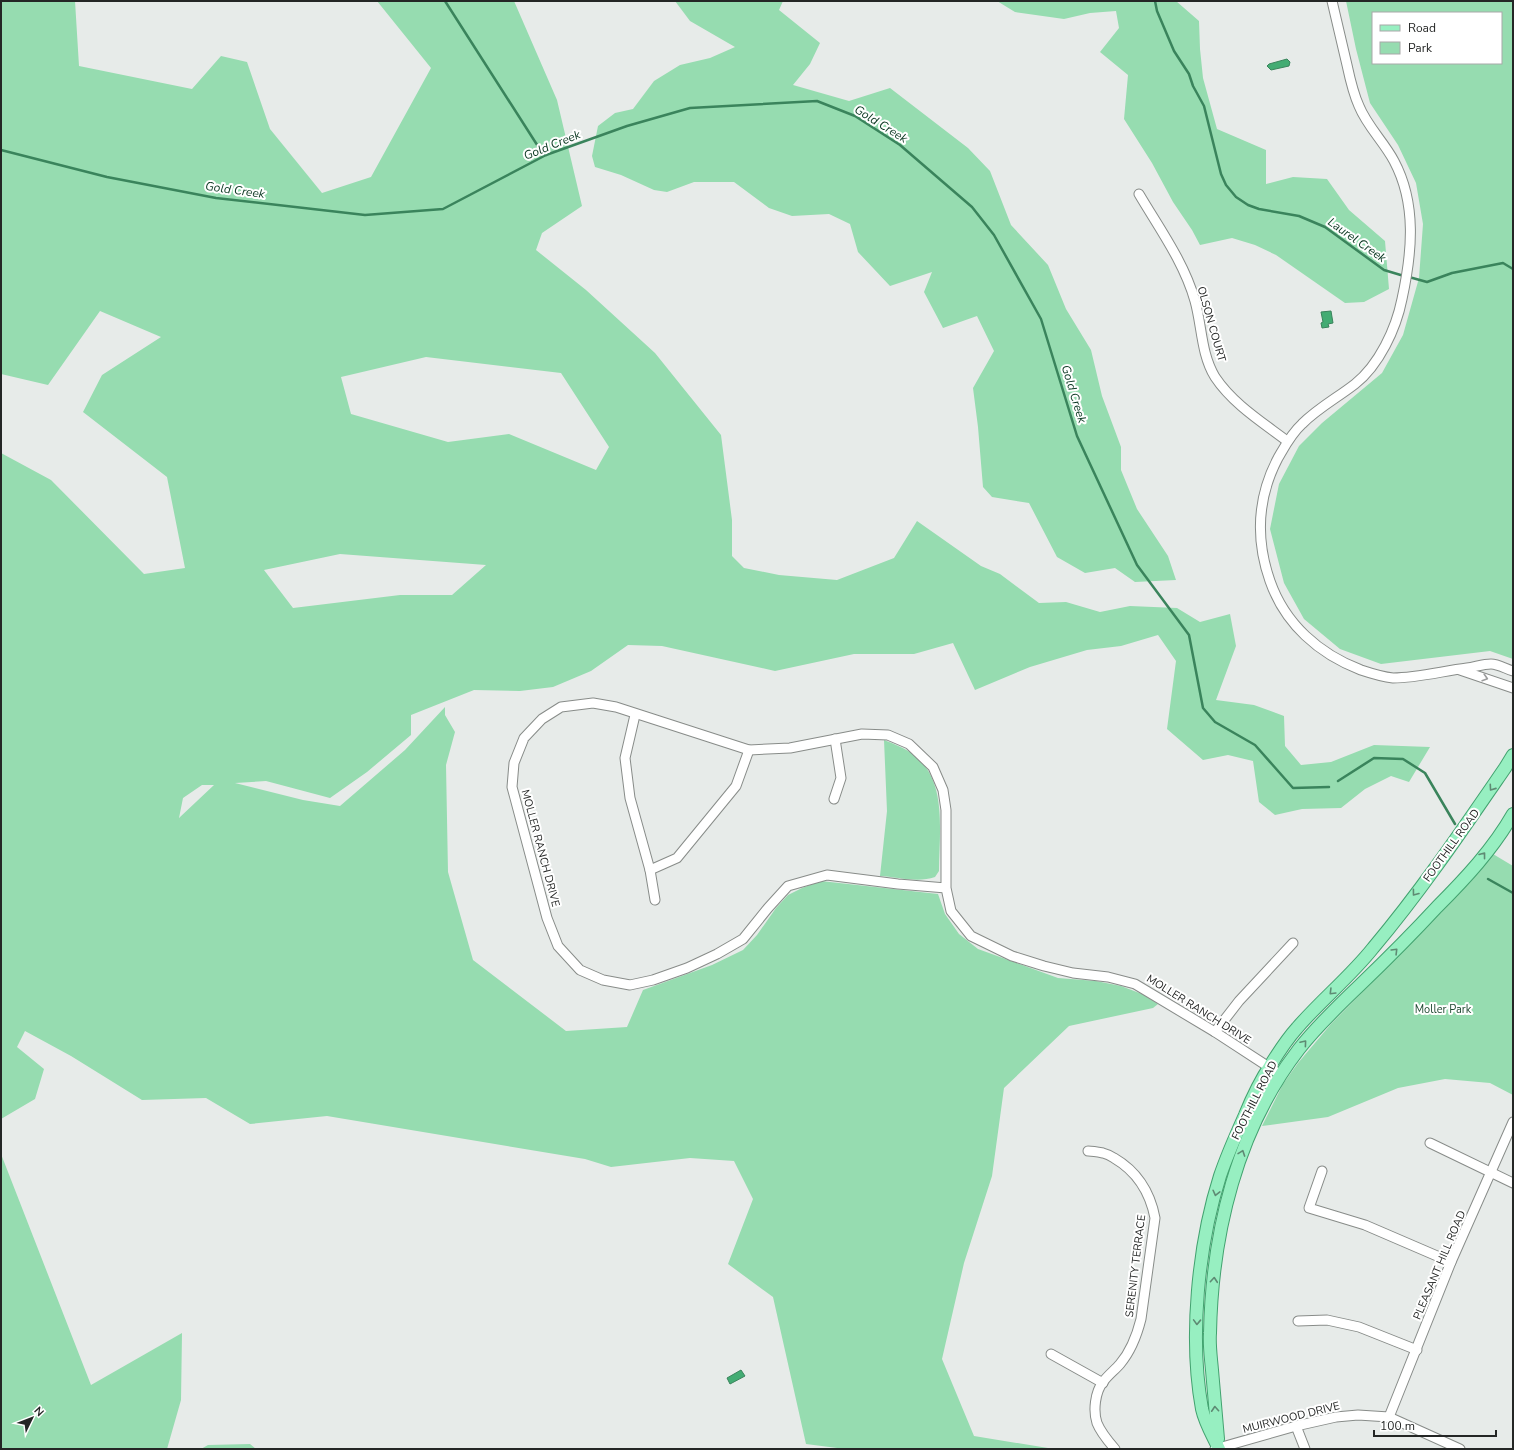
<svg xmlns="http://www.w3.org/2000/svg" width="1514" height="1450" font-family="'Nunito Sans',sans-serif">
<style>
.green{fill:#96dcb0;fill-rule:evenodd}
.water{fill:#43ac73;stroke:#3a845c}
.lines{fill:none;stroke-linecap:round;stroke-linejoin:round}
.stream{stroke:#3a845c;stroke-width:2.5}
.minor-casing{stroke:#888c89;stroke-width:11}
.major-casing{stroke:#42a26f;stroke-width:14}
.minor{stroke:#fff;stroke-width:9}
.major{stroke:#97efc1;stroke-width:12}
.oneway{stroke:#9c9d9d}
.oneway2{stroke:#5e8a73}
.labels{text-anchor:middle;stroke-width:4;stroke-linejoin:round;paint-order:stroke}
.street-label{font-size:11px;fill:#242625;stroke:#fff}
.park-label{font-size:11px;fill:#1e4830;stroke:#fff}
.water-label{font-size:12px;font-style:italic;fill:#08361f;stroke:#fff}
</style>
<rect width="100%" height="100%" fill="#e7ebe9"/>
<g class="green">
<path d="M1 1H75L79 66 192 89 221 56 247 62 270 129 322 193 371 177 431 68 377 1H514L557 100 582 206 542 233 536 250 586 290 655 353 721 435 732 520V556L744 568 779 575 837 580 894 558 917 521 981 566 1000 574 1039 603 1066 602 1100 612 1130 606 1177 608 1200 622 1230 614 1236 646 1216 700 1254 705 1284 716 1285 746 1301 765 1331 762 1374 745 1430 747 1409 782 1391 776 1365 789 1341 808 1302 809 1275 815 1259 802 1253 761 1228 755 1203 760 1167 729 1176 661 1158 635 1121 646 1087 650 1030 667 975 690 953 643 914 654H854L775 671 662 646 628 645 591 671 553 687 520 691 474 690 411 715V735L367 772 330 798 266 781 235 783 303 800 340 806 405 750 445 707V715L455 732 446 765 448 872 473 960 566 1031 627 1027 643 990 712 965 743 950 757 935 776 908 788 895 802 888 821 881 938 894 945 914 959 934 978 949 1058 978 1096 981 1121 986 1142 994 1158 1004 1153 1008 1069 1026 1004 1088 992 1176 964 1263 942 1359 974 1436 1054 1449H845L806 1444 773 1297 728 1264 753 1199 734 1161 690 1158 611 1167 585 1159 327 1116 250 1124 206 1098 142 1100 71 1056 25 1031 17 1047 44 1069 35 1099 1 1119V453L51 480 144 574 185 568 167 477 83 412 102 375 161 337 100 311 48 385 1 374ZM426 357 561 373 609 447 596 470 509 434 448 442 351 414 341 377ZM340 554 486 565 452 595H400L293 608 264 570ZM202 785H214L179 818 183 798Z"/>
<polygon points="675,1 783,1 779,10 820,43 810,64 793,85 849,101 890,88 968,148 990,171 1011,225 1048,265 1066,309 1091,350 1102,396 1121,447 1121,470 1137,509 1168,556 1176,580 1135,582 1115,568 1085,573 1057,557 1029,503 992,497 983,487 978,427 973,388 994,351 977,316 943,328 924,292 932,272 890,286 858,252 850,224 829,214 792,216 769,208 734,182 694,182 667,192 654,190 621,175 595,167 592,156 598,126 615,113 633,109 654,81 680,65 710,58 735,47 690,21"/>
<polygon points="997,1 1176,1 1199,21 1200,49 1203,78 1217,129 1266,150 1266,184 1293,177 1327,179 1349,210 1385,241 1389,289 1364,302 1345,303 1276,255 1255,245 1232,238 1200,245 1192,230 1173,202 1152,163 1124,119 1128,75 1100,52 1119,28 1116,11 1090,13 1064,19 1015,12"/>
<path d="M1346 1H1513V659L1490 651 1381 664 1340 649 1304 619 1284 583 1270 529 1279 484 1299 446 1322 423 1382 373 1403 335 1419 278 1423 224 1416 183 1398 145 1370 103 1356 49ZM1373 13H1501V63H1373Z"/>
<path d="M884 740C894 744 905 748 914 755 948 781 939 833 939 871L935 877C918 883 897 877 880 876L887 811Z"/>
<polygon points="1493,854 1513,866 1513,1095 1490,1083 1445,1079 1398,1088 1328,1117 1262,1126 1283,1084 1298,1063 1331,1024 1473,879"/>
<polygon points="1,1154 91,1385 182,1333 181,1400 167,1449 1,1449"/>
<polygon points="250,1444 256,1449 201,1449 208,1445"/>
</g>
<g class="water">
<polygon points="1287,59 1290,62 1289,66 1271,70 1267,66 1269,64"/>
<polygon points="1331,311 1333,323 1328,324 1329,327 1322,328 1321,323 1323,322 1321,312"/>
<polygon points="741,1370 745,1376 730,1384 727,1378"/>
</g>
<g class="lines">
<g class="stream">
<polyline points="445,1 541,151 546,155"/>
<polyline points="1155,1 1157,11 1174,51 1189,74 1193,86 1204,106 1221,174 1226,185 1236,197 1248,205 1259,209 1299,216 1325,227 1384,270 1404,276"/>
<polyline points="1,150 107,177 216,198 365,215 443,209 546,155 627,126 690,108 817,101 855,116 900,145 972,207 994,235 1041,319 1077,436 1137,565 1189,635 1203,708 1215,722 1255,745 1293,788 1329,787"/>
<polyline points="1409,277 1427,282 1452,273 1503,263 1513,269"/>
<polyline points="1338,781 1374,758 1403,759 1425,773 1455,824"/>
<polyline points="1488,879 1513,893"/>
</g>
<defs>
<g id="minor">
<path d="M1332 1C1337 22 1342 44 1347 65 1350 79 1353 93 1359 106 1367 126 1384 142 1394 161 1417 204 1412 253 1402 299 1396 329 1379 365 1355 384 1337 398 1318 408 1302 424 1291 434 1285 446 1278 458 1257 498 1255 538 1270 581 1285 624 1319 654 1361 670 1370 673 1383 677 1393 678 1417 678 1443 671 1467 668 1475 667 1483 664 1491 664 1498 664 1506 669 1513 671"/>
<path d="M1139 194C1159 228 1184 262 1195 301 1202 326 1201 354 1215 377 1233 404 1262 422 1287 441"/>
<polyline points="1460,670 1513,688"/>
<polyline points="635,715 625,758 630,798 650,870 655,900"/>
<polyline points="834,799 841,778 835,739"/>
<polyline points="650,870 677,858 736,786 749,750"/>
<polyline points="946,888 898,884 827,875 788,886 768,908 743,939 717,954 687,968 653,980 630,985 603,980 580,970 558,946 547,918 512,787 514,763 524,738 542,719 561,707 593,703 616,707 749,750 790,748 862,734 888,735 909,744 933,767 943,790 946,810 946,888 951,911 971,936 1012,956 1044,966 1073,973 1108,977 1135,984 1215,1032 1281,1075"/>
<polyline points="1215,1032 1239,1001 1293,943"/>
<polyline points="1430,1143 1513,1183"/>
<path d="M1088 1151C1093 1151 1098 1152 1103 1153 1107 1154 1111 1156 1114 1158 1138 1172 1150 1192 1155 1218L1141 1319C1137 1335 1131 1351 1120 1364 1115 1370 1108 1375 1103 1382 1095 1392 1093 1411 1097 1423 1101 1433 1108 1441 1115 1449"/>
<polyline points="1322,1171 1309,1208 1365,1225 1451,1262"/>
<polyline points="1298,1321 1327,1320 1359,1327 1417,1350"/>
<polyline points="1051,1354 1103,1383"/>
<polyline points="1389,1417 1451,1262 1513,1122"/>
<polyline points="1296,1426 1305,1449"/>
<polyline points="1215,1449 1296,1426 1336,1417 1358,1415 1389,1417 1460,1449"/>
</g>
<g id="major">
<path d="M1218 1439C1216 1416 1214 1393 1212 1370 1211 1358 1209 1345 1210 1333 1212 1233 1237 1129 1299 1049 1317 1026 1339 1005 1360 985 1386 960 1412 934 1437 907 1465 879 1493 849 1513 814"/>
<path d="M1219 1449C1213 1436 1205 1423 1202 1409 1189 1338 1198 1245 1220 1176 1227 1155 1236 1135 1245 1115 1252 1098 1260 1081 1270 1066 1278 1053 1287 1039 1297 1028 1321 1000 1350 977 1373 948 1421 891 1463 829 1505 768L1513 755"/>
</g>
</defs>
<use href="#minor" class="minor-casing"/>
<use href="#major" class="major-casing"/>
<use href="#minor" class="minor"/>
<use href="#major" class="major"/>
</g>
<defs><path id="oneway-chevron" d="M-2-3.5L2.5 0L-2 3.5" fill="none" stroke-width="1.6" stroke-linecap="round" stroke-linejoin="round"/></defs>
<use class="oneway" href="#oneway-chevron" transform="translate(1485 678) rotate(17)"/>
<g class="oneway2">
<use href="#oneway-chevron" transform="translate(1492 788) rotate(125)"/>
<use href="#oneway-chevron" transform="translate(1483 855) rotate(-52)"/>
<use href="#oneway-chevron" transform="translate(1415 893) rotate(127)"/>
<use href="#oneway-chevron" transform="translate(1395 951) rotate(-45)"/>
<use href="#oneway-chevron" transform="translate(1332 992) rotate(135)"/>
<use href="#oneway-chevron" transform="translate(1304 1043) rotate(-50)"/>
<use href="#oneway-chevron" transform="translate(1242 1153) rotate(-70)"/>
<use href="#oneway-chevron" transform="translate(1216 1193) rotate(104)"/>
<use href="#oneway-chevron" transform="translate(1214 1280) rotate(-85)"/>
<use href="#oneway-chevron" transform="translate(1197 1322) rotate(92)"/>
<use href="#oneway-chevron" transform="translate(1215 1409) rotate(-94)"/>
</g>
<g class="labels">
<g class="street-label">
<text transform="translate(1212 324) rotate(74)" y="4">OLSON COURT</text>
<text transform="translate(1451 845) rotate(-54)" y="4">FOOTHILL ROAD</text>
<text transform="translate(541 848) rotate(75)" y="4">MOLLER RANCH DRIVE</text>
<text transform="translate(1199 1009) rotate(32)" y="4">MOLLER RANCH DRIVE</text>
<text transform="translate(1254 1100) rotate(-63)" y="4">FOOTHILL ROAD</text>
<text transform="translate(1439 1265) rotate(-67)" y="4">PLEASANT HILL ROAD</text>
<text transform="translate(1135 1266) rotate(-83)" y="4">SERENITY TERRACE</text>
<text transform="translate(1291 1417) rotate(-14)" y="4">MUIRWOOD DRIVE</text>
</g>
<g class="park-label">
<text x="1443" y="1013">Moller Park</text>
</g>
<g class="water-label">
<text transform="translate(881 124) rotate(32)" y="4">Gold Creek</text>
<text transform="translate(552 145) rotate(-22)" y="4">Gold Creek</text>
<text transform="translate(235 190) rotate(8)" y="4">Gold Creek</text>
<text transform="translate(1357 240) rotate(35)" y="4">Laurel Creek</text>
<text transform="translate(1074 394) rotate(73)" y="4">Gold Creek</text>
</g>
</g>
<rect width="1514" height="1450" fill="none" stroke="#242625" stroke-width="4"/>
<rect x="1372" y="12" width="130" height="52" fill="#ffffff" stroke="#a7a8a8"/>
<rect x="1380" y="25" width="20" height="6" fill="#97efc1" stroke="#a7a8a8"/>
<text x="1408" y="32" font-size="12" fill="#242625">Road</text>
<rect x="1380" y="42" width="20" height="12" fill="#96dcb0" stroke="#a7a8a8"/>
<text x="1408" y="52" font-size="12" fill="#242625">Park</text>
<g transform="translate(32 1418) rotate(47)" stroke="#ffffff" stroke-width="3" paint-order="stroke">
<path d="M0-3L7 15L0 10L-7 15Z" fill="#242625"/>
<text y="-6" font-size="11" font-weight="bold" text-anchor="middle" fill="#242625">N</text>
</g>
<path d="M1374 1430v6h122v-6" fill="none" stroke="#242625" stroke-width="2"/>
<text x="1380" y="1430" font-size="12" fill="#242625" stroke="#ffffff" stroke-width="3" paint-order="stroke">100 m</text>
</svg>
